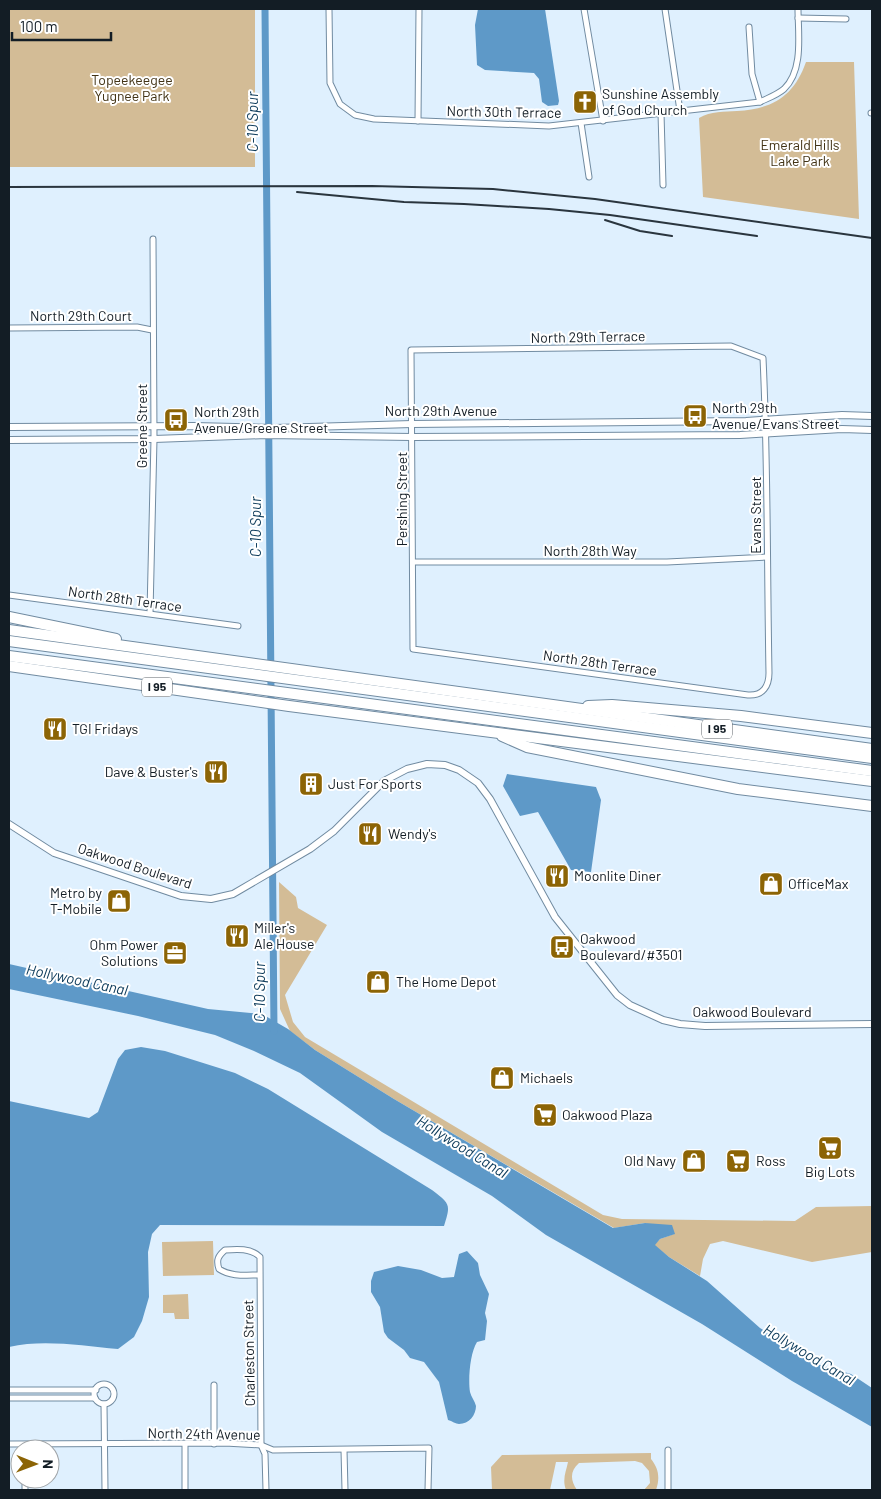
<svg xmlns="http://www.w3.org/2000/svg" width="881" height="1499" font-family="Barlow,sans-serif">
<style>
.green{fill:#d3bc96}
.water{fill:#5e99c8}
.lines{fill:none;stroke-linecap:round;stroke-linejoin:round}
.canal{stroke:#5e99c8;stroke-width:7}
.minor-casing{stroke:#718ba1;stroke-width:7}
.tertiary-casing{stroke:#718ba1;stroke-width:8}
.motorway-casing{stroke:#718ba1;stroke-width:12}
.minor{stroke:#fff;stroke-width:5}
.tertiary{stroke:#fff;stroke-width:6}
.motorway{stroke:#fff;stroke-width:10}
.rail{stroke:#2a353e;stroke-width:2}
.labels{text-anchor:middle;stroke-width:4;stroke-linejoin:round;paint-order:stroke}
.shield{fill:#fff;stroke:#5a6166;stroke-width:1}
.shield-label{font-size:12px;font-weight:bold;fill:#131d25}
.park-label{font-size:14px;fill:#413214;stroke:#fff}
.poi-label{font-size:14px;fill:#131d25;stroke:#fff;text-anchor:start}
.street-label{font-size:14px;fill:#131d25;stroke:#fff}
.water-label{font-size:15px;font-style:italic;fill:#0a3959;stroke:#fff}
</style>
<rect width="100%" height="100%" fill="#dff0fe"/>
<g class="green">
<rect x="9" y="9" width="246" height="158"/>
<path d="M806 62H854L859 219 703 197 699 118C711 111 724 112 737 111 773 109 794 96 806 62Z"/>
<polygon points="279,882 296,897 298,908 327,925 285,995 293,1022 305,1037 603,1215 622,1219 795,1221 816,1207 872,1206 872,1252 812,1262 723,1241 710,1244 703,1259 700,1276 669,1257 654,1245 660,1239 674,1234 645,1223 614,1228 394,1099 315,1050 290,1031 280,1009"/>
<polygon points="213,1241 214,1275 163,1276 162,1242"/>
<polygon points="188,1294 189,1319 175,1319 174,1313 163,1313 163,1295"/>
<path d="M651 1453V1459C659 1469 660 1478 656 1490H644L650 1483 649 1471 642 1463 635 1461 579 1463C570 1471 570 1480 577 1490H566C562 1479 566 1472 568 1462H556L550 1490H492L491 1467 502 1455Z"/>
</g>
<g class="water">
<polygon points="478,9 545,9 559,101 558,105 548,106 542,102 539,79 534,73 485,70 477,65 475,25"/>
<polygon points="507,774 596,787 601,800 591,872 571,870 538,812 520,816 503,786"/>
<polygon points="9,964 208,1009 262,1014 288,1029 315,1050 394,1099 613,1228 645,1223 672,1225 675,1234 660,1239 655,1245 669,1257 707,1281 760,1328 817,1364 851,1374 872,1388 872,1427 792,1381 702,1324 546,1235 492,1196 382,1132 300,1073 254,1051 215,1035 138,1016 9,989"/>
<path d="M141 1047 165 1051 235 1073 268 1089 432 1190C450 1204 451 1204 444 1226L160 1225 152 1234 148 1252 149 1297 142 1321 134 1337 118 1349C82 1346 44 1339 9 1347V1101L89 1118 98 1112 118 1059 125 1050Z"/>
<path d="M467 1251 478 1263 480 1275 489 1294 485 1313 487 1321 485 1340 477 1342C470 1353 468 1379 470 1392 471 1397 475 1401 476 1406 476 1415 469 1424 459 1424 456 1424 452 1421 448 1420L439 1382 424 1362 410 1358 404 1350 388 1338 384 1332 380 1307 371 1292V1281L374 1272 398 1266 421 1270 442 1278 454 1277 459 1254Z"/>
</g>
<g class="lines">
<polyline class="canal" points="265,9 274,1031"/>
<defs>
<g id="minor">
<path d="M329 9 330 83 340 104 355 115 374 119 549 126 760 102C768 98 777 95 784 89 804 70 798 33 798 9"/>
<polyline points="584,9 603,121"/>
<polyline points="665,9 680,111"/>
<polyline points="798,18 846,19"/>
<polyline points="749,27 752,74 760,102"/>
<polyline points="661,113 663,185"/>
<polyline points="871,113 872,113"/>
<polyline points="418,121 419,9"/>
<polyline points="581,123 589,177"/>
<polyline points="9,328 137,327 152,330"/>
<path d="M731 346 763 358C768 463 767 568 769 673 769 686 763 696 748 695L413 649 411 350Z"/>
<polyline points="413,562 667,562 767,557"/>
<polyline points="9,595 238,626"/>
<polyline points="150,613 154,439 153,239"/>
<path d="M260 1275C246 1275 231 1277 219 1269 216 1260 218 1256 225 1250 237 1249 251 1248 260 1257L261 1445 265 1454 266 1490"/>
<circle cx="104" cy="1394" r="10"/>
<polyline points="214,1385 214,1444"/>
<polyline points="9,1390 96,1390"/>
<polyline points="9,1398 95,1398"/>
<polyline points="104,1404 105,1490"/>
<polyline points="9,1444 225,1443 261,1445 273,1450 429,1448 428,1490"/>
<polyline points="185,1444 185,1490"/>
<polyline points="344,1450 345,1490"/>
<polyline points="668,1450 668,1490"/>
<polyline points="25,1479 25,1490"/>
</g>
<g id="tertiary">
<polyline points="9,427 194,426 275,428 412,424 746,421 842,415 872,416"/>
<polyline points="9,440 154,439 266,435 412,437 740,435 842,429 872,430"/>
<polyline points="9,824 54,853 181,896 211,899 233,894 310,849 334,831 384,781 407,769 427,764 445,765 459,770 478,783 490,799 555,917 617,995 630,1005 663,1020 680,1024 705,1026 872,1024"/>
</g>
<g id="motorway">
<polyline points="9,617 116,639"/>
<polyline points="9,630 872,749"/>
<polyline points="9,641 872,758"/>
<polyline points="9,656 872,771"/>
<polyline points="9,666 289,706 872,781"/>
<polyline points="588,706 612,705 741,716 872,733"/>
<polyline points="502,736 527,747 738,789 872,806"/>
</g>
</defs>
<use href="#minor" class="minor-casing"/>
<use href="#tertiary" class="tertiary-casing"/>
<use href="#motorway" class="motorway-casing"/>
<use href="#minor" class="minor"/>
<use href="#tertiary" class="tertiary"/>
<use href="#motorway" class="motorway"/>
<g class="rail">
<polyline points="9,187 372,186 493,189 595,199 872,238"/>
<polyline points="297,192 404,202 464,204 549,209 610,215 757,236"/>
<polyline points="605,220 640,231 672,236"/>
</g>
</g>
<defs>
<symbol id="church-square" viewBox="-11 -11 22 22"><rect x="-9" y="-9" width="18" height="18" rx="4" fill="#8c6405" stroke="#fff"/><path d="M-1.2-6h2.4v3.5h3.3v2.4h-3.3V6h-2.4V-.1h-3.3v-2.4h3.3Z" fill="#fff"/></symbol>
<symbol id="bus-square" viewBox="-11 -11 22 22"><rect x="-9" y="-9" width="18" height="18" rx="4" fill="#8c6405" stroke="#fff"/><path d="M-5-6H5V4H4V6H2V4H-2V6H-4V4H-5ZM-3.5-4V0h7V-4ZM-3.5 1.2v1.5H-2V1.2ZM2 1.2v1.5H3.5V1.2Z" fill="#fff"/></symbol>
<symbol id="restaurant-square" viewBox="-11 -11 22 22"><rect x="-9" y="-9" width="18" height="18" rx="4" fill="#8c6405" stroke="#fff"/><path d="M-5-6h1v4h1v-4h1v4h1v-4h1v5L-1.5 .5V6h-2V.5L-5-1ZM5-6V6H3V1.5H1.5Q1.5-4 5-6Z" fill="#fff"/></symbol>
<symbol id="building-square" viewBox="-11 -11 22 22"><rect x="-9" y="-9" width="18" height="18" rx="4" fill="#8c6405" stroke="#fff"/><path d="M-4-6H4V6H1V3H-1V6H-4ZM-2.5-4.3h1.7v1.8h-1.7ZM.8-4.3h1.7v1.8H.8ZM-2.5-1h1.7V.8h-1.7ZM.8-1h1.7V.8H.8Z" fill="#fff"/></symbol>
<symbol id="shop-square" viewBox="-11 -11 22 22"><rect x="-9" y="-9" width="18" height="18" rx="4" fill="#8c6405" stroke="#fff"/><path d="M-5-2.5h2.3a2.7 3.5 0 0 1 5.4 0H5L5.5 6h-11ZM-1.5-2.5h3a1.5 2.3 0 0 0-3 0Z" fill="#fff"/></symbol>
<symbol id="office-square" viewBox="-11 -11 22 22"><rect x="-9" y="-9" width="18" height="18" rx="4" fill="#8c6405" stroke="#fff"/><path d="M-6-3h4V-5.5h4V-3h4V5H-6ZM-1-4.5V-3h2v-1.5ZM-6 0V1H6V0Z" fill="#fff"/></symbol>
<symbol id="supermarket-square" viewBox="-11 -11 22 22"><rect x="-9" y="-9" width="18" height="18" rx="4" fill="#8c6405" stroke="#fff"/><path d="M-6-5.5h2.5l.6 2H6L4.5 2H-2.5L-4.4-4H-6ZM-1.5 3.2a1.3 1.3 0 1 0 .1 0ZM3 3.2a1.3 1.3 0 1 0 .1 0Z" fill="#fff"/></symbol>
</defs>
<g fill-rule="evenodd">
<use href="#church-square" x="571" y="88" width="28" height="28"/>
<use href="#bus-square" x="681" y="402" width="28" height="28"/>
<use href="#bus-square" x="162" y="406" width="28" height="28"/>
<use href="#restaurant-square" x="41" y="715" width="28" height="28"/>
<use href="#restaurant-square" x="202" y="758" width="28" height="28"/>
<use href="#building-square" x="297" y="770" width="28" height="28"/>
<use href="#restaurant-square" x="356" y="820" width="28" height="28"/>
<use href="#restaurant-square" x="543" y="862" width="28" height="28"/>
<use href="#shop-square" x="757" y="870" width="28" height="28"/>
<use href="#shop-square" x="105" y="887" width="28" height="28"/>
<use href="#restaurant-square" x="223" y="922" width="28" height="28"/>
<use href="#bus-square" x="548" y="933" width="28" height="28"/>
<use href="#office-square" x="161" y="939" width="28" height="28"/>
<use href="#shop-square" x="364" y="968" width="28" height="28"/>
<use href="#shop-square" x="488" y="1064" width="28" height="28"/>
<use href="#supermarket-square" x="531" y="1101" width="28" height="28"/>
<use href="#supermarket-square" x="816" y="1134" width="28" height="28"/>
<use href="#shop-square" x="680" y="1147" width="28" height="28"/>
<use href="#supermarket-square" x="724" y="1147" width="28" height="28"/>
</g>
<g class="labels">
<g class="shield">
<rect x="142" y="677.5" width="30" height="19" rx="4"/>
<rect x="702" y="719.5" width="30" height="19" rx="4"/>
</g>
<g class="shield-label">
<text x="157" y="691">I 95</text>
<text x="717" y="733">I 95</text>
</g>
<g class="park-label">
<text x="132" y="85">Topeekeegee<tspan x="132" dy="16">Yugnee Park</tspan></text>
<text x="800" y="150">Emerald Hills<tspan x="800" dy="16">Lake Park</tspan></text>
</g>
<g class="poi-label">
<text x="602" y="99">Sunshine Assembly<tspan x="602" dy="16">of God Church</tspan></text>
<text x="712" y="413">North 29th<tspan x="712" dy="16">Avenue/Evans Street</tspan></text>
<text x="194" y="417">North 29th<tspan x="194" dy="16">Avenue/Greene Street</tspan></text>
<text x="72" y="734">TGI Fridays</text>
<text x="198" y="777" text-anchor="end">Dave &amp; Buster's</text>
<text x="328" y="789">Just For Sports</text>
<text x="388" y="839">Wendy's</text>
<text x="574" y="881">Moonlite Diner</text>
<text x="788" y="889">OfficeMax</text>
<text x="102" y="898" text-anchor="end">Metro by<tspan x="102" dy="16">T-Mobile</tspan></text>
<text x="254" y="933">Miller's<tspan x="254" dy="16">Ale House</tspan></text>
<text x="580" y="944">Oakwood<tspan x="580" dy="16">Boulevard/#3501</tspan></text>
<text x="158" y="950" text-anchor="end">Ohm Power<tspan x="158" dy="16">Solutions</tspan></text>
<text x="396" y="987">The Home Depot</text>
<text x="520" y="1083">Michaels</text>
<text x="562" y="1120">Oakwood Plaza</text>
<text x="676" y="1166" text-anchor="end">Old Navy</text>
<text x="756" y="1166">Ross</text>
<text x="830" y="1177" text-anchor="middle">Big Lots</text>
</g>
<g class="street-label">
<text transform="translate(504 112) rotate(1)" y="5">North 30th Terrace</text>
<text x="81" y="321">North 29th Court</text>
<text transform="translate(588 337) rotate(-1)" y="5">North 29th Terrace</text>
<text x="441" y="416">North 29th Avenue</text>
<text transform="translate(142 426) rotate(-90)" y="5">Greene Street</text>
<text transform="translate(402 499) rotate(-90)" y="5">Pershing Street</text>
<text transform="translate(756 515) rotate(-90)" y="5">Evans Street</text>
<text x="590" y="556">North 28th Way</text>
<text transform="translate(125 599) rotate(8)" y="5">North 28th Terrace</text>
<text transform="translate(600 663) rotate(8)" y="5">North 28th Terrace</text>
<text transform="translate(135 866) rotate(18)" y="5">Oakwood Boulevard</text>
<text x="752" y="1017">Oakwood Boulevard</text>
<text transform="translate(249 1353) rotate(-91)" y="5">Charleston Street</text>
<text transform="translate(204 1434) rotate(1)" y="5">North 24th Avenue</text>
</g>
<g class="water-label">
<text transform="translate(253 122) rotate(-90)" y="5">C-10 Spur</text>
<text transform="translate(256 527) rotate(-90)" y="5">C-10 Spur</text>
<text transform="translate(77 980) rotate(12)" y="5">Hollywood Canal</text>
<text transform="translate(260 992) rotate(-90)" y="5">C-10 Spur</text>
<text transform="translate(462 1147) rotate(32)" y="5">Hollywood Canal</text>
<text transform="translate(809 1355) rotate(31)" y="5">Hollywood Canal</text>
</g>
</g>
<rect width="881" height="1499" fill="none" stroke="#131d25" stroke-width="20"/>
<g transform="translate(35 1464) rotate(91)"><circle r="24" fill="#ffffff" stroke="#a1a5a8"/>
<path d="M0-4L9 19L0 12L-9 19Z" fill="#8c6405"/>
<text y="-8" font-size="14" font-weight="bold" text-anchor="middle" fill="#131d25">N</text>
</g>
<path d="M12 32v8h99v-8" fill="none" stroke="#131d25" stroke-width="2.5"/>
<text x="20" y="32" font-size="15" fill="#131d25" stroke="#ffffff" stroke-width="4" paint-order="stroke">100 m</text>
</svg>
